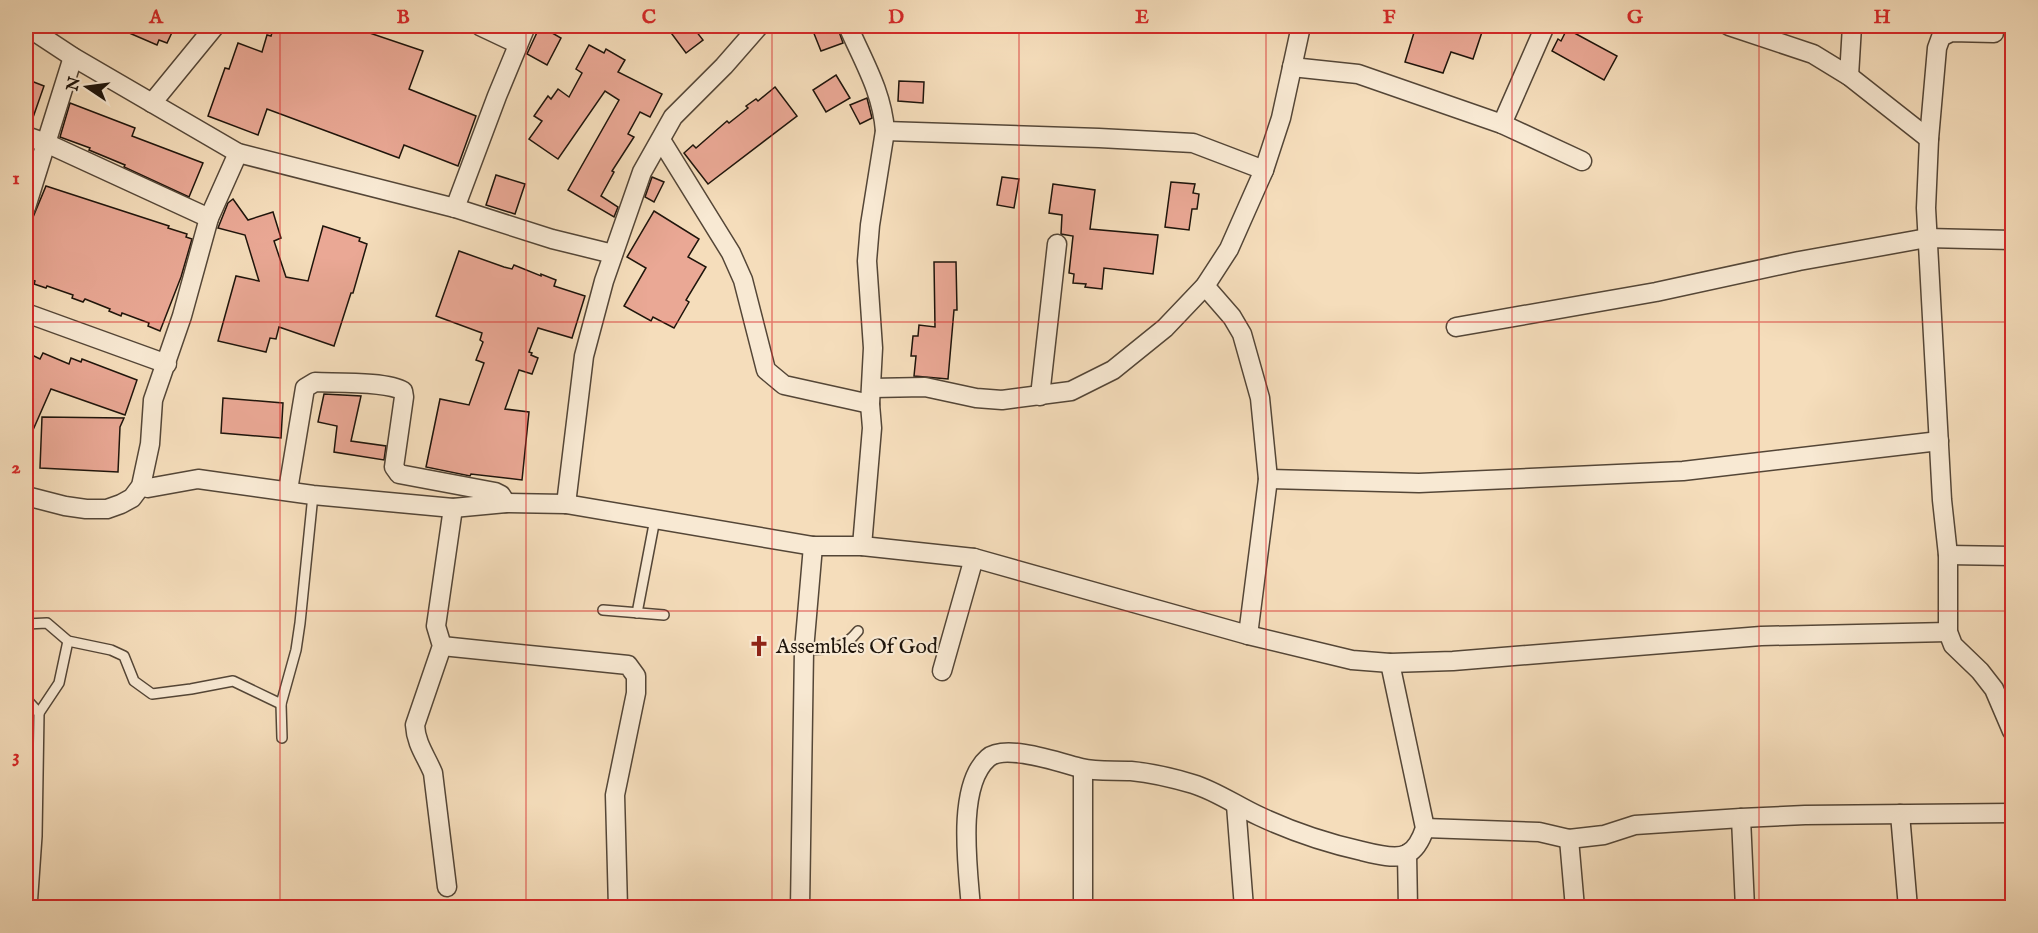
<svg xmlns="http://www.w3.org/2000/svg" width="2038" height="933" font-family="'IM FELL English',serif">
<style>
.building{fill:#eaa895;stroke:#1e140b;stroke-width:1.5}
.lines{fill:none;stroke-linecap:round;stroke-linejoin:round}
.service-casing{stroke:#544637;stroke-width:12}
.minor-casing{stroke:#544637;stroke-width:21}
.service{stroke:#f8e9d3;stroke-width:9}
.minor{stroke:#f8e9d3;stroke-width:18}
.grid{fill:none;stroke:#d62828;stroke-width:1.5;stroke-opacity:0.55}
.labels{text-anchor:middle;stroke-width:4.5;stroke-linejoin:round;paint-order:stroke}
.poi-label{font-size:21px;fill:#1e140b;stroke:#f8e9d3;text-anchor:start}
.neatline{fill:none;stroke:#d62828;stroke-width:2}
.grid-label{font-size:20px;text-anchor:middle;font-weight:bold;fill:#d62828}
</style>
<rect width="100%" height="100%" fill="#f5ddbb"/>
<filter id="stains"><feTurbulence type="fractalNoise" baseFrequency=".00333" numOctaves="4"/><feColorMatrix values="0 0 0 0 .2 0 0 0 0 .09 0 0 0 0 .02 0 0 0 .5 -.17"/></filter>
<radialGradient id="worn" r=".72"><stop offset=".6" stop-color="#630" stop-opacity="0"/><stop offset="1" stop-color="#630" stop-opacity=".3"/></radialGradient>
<g class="building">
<polygon points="113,26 175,26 167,43 159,40 157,45"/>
<polygon points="274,26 349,26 423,51 409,89 476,116 458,166 404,145 399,158 267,109 258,135 208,116 225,68 229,69 238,43 262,52 267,35 271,36"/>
<polygon points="540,26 561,38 547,65 527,54"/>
<polygon points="666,26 692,26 703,40 686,53"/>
<polygon points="811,26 837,26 843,43 821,51"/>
<polygon points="1416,26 1472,26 1483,29 1473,59 1451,52 1443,73 1405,62"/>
<polygon points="1567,29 1617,56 1604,80 1552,51 1558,39 1561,41"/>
<polygon points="589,45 604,53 606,49 625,60 618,72 662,94 650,117 640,112 628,134 634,137 612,171 614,172 601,196 618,207 614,217 568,190 619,100 605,91 558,159 529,139 542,121 534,116 548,96 551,99 558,89 569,97 582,73 576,69"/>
<polygon points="836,75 850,98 826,112 813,90"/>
<polygon points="26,79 44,86 30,126 26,125"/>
<polygon points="899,81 924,82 923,103 898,101"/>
<polygon points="775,87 797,116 708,184 684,153 693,145 696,148 727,121 729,123 748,108 746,106 756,99 758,101"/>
<polygon points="867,98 872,118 860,124 850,105"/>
<polygon points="70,103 135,128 132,136 203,163 189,197 124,167 125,165 89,150 90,148 60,137"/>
<polygon points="496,175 525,184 515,214 486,205"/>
<polygon points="652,177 664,182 654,202 645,197"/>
<polygon points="1002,177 1019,179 1014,208 997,205"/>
<polygon points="1171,182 1195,184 1193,193 1199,194 1197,209 1192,209 1189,230 1165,227"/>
<polygon points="1053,184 1095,190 1090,229 1158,235 1153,274 1104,268 1102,289 1085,287 1086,284 1073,283 1074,274 1069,273 1073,236 1061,234 1062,215 1049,213"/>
<polygon points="46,186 169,226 168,228 187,234 186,237 192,239 181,277 160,331 148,326 149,323 122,313 121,316 109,311 110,309 85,299 83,302 72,298 73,295 47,286 46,288 34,284 35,281 26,278 26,234"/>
<polygon points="233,199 248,220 273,212 281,238 274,241 286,277 308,281 323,226 360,238 359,241 367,244 353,293 351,293 334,346 279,327 276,339 270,338 266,352 218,341 236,276 259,281 245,235 218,228 228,203"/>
<polygon points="654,211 699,239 688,257 706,267 686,300 689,302 674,328 653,317 651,321 624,306 646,268 627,257"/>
<polygon points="459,251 504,267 512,269 514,265 541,276 541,274 556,280 554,286 585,296 572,338 538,328 529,352 532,353 531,355 538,358 532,374 519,370 505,409 529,412 522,480 471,474 470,476 426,467 440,399 469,405 484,363 476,360 483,342 480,340 482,333 436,316"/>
<polygon points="934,262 956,262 957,310 954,310 948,379 914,376 916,356 911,356 913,336 918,336 919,325 935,327"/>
<polygon points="26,352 40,359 43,353 69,364 71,358 81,362 82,359 137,380 125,415 51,389 26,446"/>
<polygon points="324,394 361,396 351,441 386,446 384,460 334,452 337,426 318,422"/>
<polygon points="223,398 283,403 281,438 221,433"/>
<polygon points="42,417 124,418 120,427 118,472 40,468"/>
</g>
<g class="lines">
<defs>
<g id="service">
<polyline points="603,610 664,615"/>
<polyline points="637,613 655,519"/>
<polyline points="26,624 47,623 68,641 111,650 124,656 134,681 152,694 191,689 233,681 281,704"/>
<path d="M804 650C829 649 842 651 858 631"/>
<polyline points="26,702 29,702 39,713 37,836 32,908"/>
<polyline points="39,713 59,683 68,641"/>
<polyline points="282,738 281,704 296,650 300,623 313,495"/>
</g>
<g id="minor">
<polyline points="26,26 73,57 238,153 455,208 552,239 613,254"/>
<polyline points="480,26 518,44"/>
<path d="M848 26C863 61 882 91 885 131L870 225 867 261 873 348 870 404 872 428 862 546"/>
<polyline points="1729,26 1813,54 1849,76 1929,139"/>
<polyline points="1994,33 1951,32 1941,37 1937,48 1929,139 1926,208 1942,500 1948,555 1948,632 1953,645 1980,671 1994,689 2012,731"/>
<polyline points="1292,67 1358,74 1502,124 1582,161"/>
<polyline points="1849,76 1852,26"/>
<polyline points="152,103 215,26"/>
<polyline points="1502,124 1545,26"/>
<polyline points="885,131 1099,138 1193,143 1264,170"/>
<polyline points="26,136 46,143 209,218"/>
<polyline points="661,140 731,253 743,280 766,370 784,385 870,404"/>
<polyline points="26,207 73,57"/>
<polyline points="455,208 497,96 526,26"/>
<polyline points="1205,286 1232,317 1242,334 1260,398 1268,479 1248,635"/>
<polyline points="26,313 167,364"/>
<polyline points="1456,327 1656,292 1799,261 1927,238 2012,240"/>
<polyline points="872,388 925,387 976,398 1002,400 1071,391 1113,370 1165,328 1205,286 1229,249 1264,170 1281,118 1301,26"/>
<polyline points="1040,396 1057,244"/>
<polyline points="1268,479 1419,483 1683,471 1939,441"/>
<polyline points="141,486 148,488 198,479 313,495 453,508 506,503 566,504 813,546 862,546 974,558 1248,635 1352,660 1390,663 1453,661 1761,636 1948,632"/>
<path d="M288 490 305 388 315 382C335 383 388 381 403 391L404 397 394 467 399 474 495 492 501 495 506 503"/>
<polyline points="26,496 65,506 86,509 107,509 121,504 132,498 141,486 150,444 153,400 182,316 209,218 238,153"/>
<polyline points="566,504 584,356 604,281 642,172 673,117 724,66 759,26"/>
<polyline points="1948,555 2012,556"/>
<polyline points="442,646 628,665 636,676 636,693 615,795 618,908"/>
<polyline points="942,671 974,558"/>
<polyline points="1236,805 1244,908"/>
<polyline points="1900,814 1908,908"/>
<polyline points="1741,818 1745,908"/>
<polyline points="1425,828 1539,832 1569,839 1604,835 1635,825 1741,818 1805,815 2012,813"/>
<polyline points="1569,839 1575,908"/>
<polyline points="1407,854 1408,908"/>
<path d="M447 887 433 773C426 756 416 744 415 725L442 646 436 626 453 508"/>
<polyline points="800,908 804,650 813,546"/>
<path d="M971 908C968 869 956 786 988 758 1005 743 1061 763 1081 768 1096 772 1115 770 1131 771 1152 773 1173 778 1193 784 1216 791 1237 806 1259 816 1293 832 1326 843 1362 851 1374 854 1396 860 1407 854 1417 849 1422 837 1425 828L1390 663"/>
<polyline points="1083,908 1083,769"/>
</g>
</defs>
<use href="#service" class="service-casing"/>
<use href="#minor" class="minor-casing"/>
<use href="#service" class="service"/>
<use href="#minor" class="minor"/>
</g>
<path class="grid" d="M280 26V908M526 26V908M772 26V908M1019 26V908M1266 26V908M1512 26V908M1759 26V908M26 322H2012M26 611H2012"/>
<defs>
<symbol id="church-bare" viewBox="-9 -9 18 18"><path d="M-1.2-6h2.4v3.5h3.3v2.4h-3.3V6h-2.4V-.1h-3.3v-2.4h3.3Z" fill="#8f2418" stroke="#f8e9d3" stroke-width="2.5" paint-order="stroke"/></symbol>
</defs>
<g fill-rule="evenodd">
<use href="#church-bare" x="744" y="631" width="30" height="30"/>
</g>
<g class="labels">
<g class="poi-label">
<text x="776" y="653">Assembles Of God</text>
</g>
</g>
<rect width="2038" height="933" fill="none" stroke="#f5ddbb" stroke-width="66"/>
<g transform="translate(87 87) rotate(283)" stroke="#f8e9d3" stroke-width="4.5" paint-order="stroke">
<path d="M0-4.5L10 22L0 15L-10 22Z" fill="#1e140b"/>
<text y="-9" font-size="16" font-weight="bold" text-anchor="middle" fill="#1e140b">N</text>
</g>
<rect x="33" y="33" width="1972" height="867" class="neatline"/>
<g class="grid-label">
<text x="156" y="23">A</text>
<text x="403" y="23">B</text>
<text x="649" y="23">C</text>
<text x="896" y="23">D</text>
<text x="1142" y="23">E</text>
<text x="1389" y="23">F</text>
<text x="1635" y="23">G</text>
<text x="1882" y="23">H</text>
<text x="16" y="184">1</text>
<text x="16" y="473">2</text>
<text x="16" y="762">3</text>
</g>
<rect width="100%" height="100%" filter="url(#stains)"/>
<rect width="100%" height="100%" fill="url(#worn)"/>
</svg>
